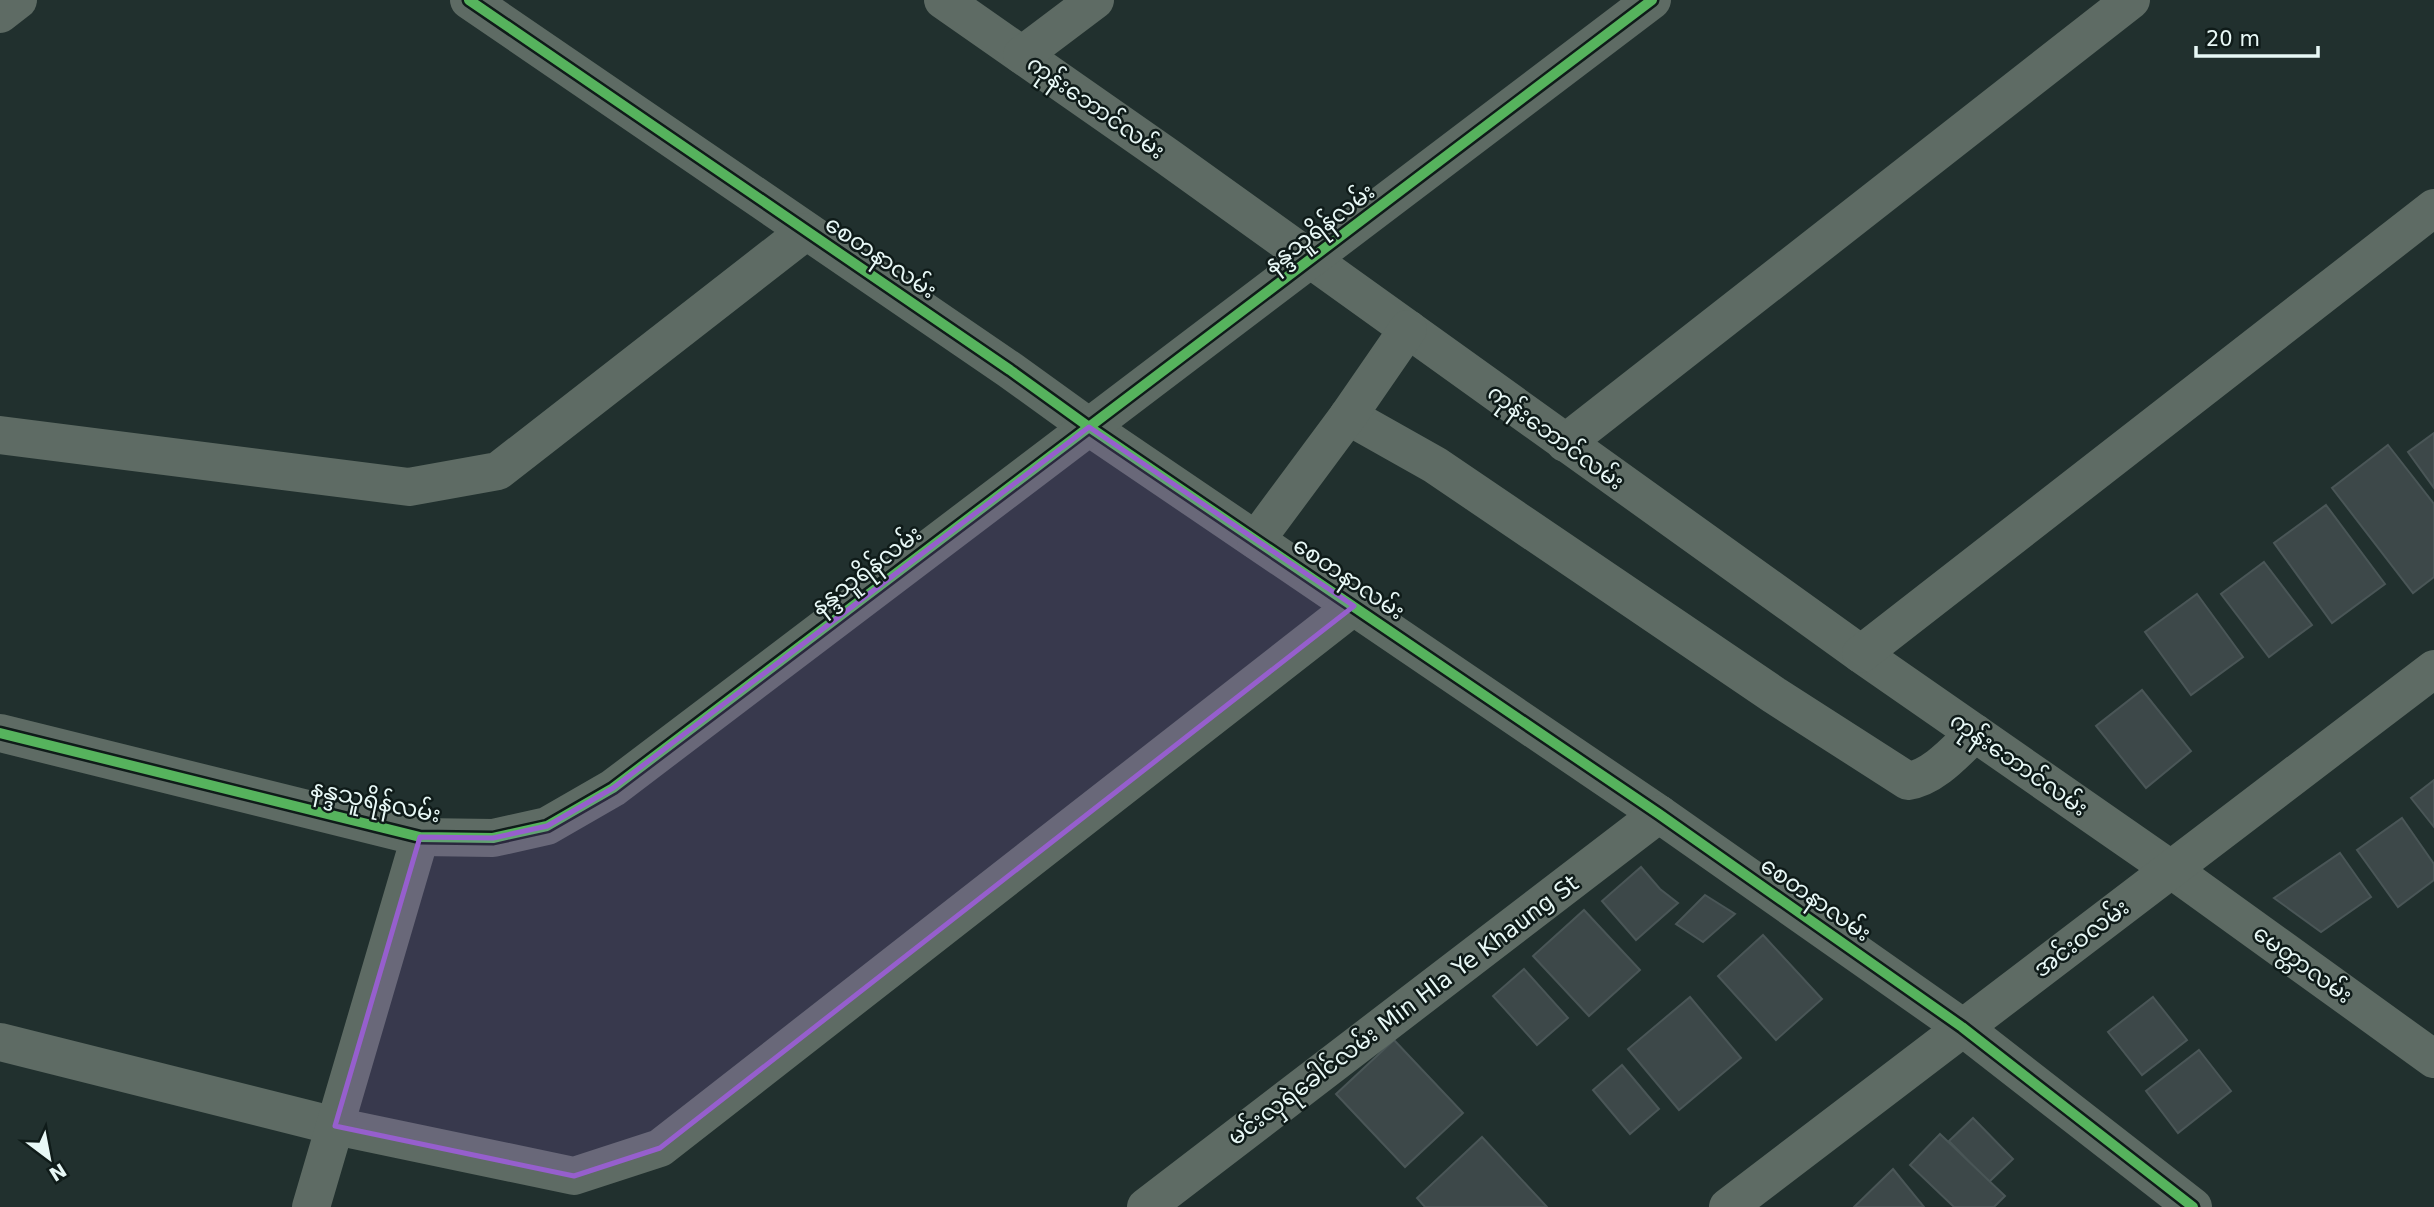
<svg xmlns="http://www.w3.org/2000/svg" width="2434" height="1207" font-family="'DejaVu Sans','Noto Sans Myanmar',sans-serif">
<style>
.building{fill:#3d4849;stroke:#4a5657;stroke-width:2}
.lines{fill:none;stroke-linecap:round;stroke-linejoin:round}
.minor{stroke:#5e6b64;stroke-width:38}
.cycleway-casing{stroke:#0f1b19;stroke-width:15}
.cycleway{stroke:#56b35d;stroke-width:10}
.marked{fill:#965fcd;fill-opacity:0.2;stroke:#965fcd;stroke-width:5;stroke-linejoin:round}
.labels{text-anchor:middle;stroke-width:5;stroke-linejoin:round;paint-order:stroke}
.street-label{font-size:23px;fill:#e8f8f6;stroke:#0f1b19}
</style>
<rect width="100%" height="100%" fill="#21302e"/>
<g class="building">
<polygon points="2434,433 2434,488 2408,452"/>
<polygon points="2388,445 2434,504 2434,577 2413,593 2332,488"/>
<polygon points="2326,505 2385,584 2332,623 2274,543"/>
<polygon points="2264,562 2312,625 2269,657 2221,594"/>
<polygon points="2197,594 2243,657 2191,695 2145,632"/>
<polygon points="2142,690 2191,751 2146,788 2096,726"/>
<polygon points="2434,780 2434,827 2411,798"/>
<polygon points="2402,818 2434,864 2434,880 2398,907 2357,850"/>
<polygon points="2340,853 2371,897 2321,932 2274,898"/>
<polygon points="1641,867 1660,889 1678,903 1636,940 1602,901"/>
<polygon points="1705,895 1735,914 1703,942 1676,924"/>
<polygon points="1584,910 1640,970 1589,1016 1533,956"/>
<polygon points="1763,935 1822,999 1776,1040 1718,976"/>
<polygon points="1524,969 1568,1018 1537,1045 1493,996"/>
<polygon points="1690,997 1741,1058 1679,1110 1628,1049"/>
<polygon points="2153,997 2187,1040 2142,1075 2108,1032"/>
<polygon points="1394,1040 1463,1113 1405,1167 1336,1094"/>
<polygon points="2199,1050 2231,1091 2178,1133 2146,1091"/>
<polygon points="1622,1065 1659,1109 1630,1134 1593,1090"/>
<polygon points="1973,1118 2013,1159 1989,1182 1949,1141"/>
<polygon points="1940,1134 2005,1196 1994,1207 1954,1207 1910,1165"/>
<polygon points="1482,1137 1547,1207 1425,1207 1417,1198"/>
<polygon points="1893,1169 1924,1207 1854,1207"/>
</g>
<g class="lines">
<g class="minor">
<polyline points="469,0 1010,370 1089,427 1659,814 1962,1027 2193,1207"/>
<polyline points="943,0 1168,157 1861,654 2172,870 2434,1059"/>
<polyline points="0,14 18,0"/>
<polyline points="1022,55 1095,0"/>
<path d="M1348 416 1435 465 1774 695 1908 781C1934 777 1956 751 1975 733"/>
<polyline points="0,435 409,487 498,471 805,232"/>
<polyline points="1565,443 2131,0"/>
<polyline points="1256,540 1348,416 1408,329"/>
<polyline points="1861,654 2434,208"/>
<polyline points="0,733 420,837 493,838 547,826 613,788 1652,0"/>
<polyline points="0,1042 335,1126 574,1176 660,1148 1354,606"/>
<polyline points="311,1207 420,837"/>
<polyline points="1146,1207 1659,814"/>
<polyline points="1728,1207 2434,669"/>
</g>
<defs>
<g id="cycleway">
<polyline points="469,0 1010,370 1089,427 1659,814 1962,1027 2193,1207"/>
<polyline points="0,733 420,837 493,838 547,826 613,788 1652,0"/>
</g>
</defs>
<use href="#cycleway" class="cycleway-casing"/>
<use href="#cycleway" class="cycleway"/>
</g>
<path class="marked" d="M1089 427 1354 606 660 1148 574 1176 335 1126 420 837 493 838 547 826 613 788Z"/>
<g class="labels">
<g class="street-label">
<text transform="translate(1096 107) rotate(35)" y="8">ကုန်းဘောင်လမ်း</text>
<text transform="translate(1319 228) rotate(-37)" y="8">နန္ဒသူရိန်လမ်း</text>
<text transform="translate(881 257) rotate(34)" y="8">စေတနာလမ်း</text>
<text transform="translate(1556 437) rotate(36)" y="8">ကုန်းဘောင်လမ်း</text>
<text transform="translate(866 570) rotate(-37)" y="8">နန္ဒသူရိန်လမ်း</text>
<text transform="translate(1349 578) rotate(34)" y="8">စေတနာလမ်း</text>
<text transform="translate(2019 764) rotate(35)" y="8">ကုန်းဘောင်လမ်း</text>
<text transform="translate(376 801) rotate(12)" y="8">နန္ဒသူရိန်လမ်း</text>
<text transform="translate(1816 899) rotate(35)" y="8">စေတနာလမ်း</text>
<text transform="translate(2081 938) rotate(-37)" y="8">အင်းဝလမ်း</text>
<text transform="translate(2303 964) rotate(36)" y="8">မေတ္တာလမ်း</text>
<text transform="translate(1403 1010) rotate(-37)" y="8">မင်းလှရဲခေါင်လမ်း Min Hla Ye Khaung St</text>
</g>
</g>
<g transform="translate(49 1158) rotate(148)" stroke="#0f1b19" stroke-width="5" paint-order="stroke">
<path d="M0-5L12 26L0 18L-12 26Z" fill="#e8f8f6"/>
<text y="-10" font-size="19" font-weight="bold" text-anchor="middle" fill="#e8f8f6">N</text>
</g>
<path d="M2196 46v10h122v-10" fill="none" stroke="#e8f8f6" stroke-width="3.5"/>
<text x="2206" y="46" font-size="21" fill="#e8f8f6" stroke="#0f1b19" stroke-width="5" paint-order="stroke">20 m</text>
</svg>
